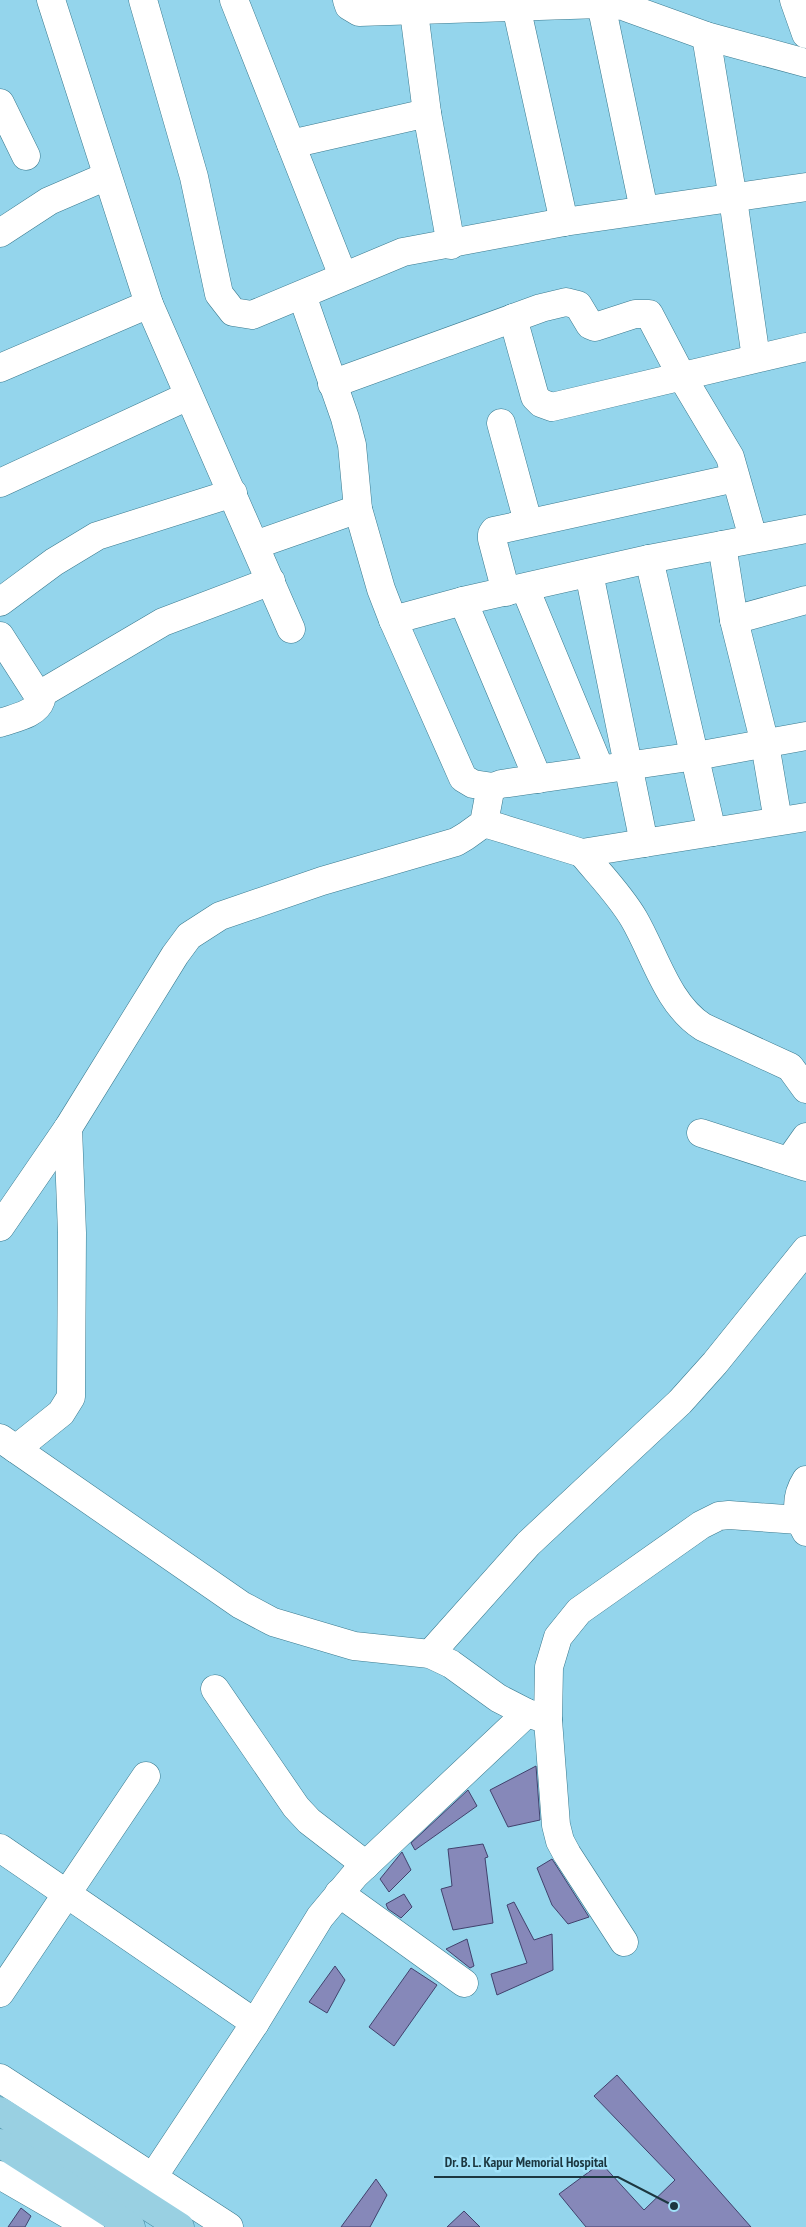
<svg xmlns="http://www.w3.org/2000/svg" width="806" height="2227" font-family="'PT Sans Narrow',sans-serif">
<style>
.building{fill:#8688b9;stroke:#41426d}
.lines{fill:none;stroke-linecap:round;stroke-linejoin:round}
.minor-casing{stroke:#3a7a8f;stroke-width:29}
.major-casing{stroke:#41869d;stroke-width:29}
.minor{stroke:#fff;stroke-width:28}
.major{stroke:#99d0e2;stroke-width:28}
.leader{fill:none;stroke:#1c3740;stroke-width:2}
.callout-dot{fill:#1c3740;stroke:#a1e2f9;stroke-width:2}
.callout-label{font-size:14px;text-anchor:middle;font-weight:bold;fill:#1c3740;stroke:#a1e2f9;stroke-width:5;stroke-linejoin:round;paint-order:stroke}
</style>
<rect width="100%" height="100%" fill="#94d5ec"/>
<g class="building">
<polygon points="536,1766 540,1820 508,1827 490,1790"/>
<polygon points="468,1790 477,1806 415,1850 411,1843"/>
<polygon points="483,1844 488,1857 485,1858 493,1923 453,1930 441,1889 452,1886 448,1849"/>
<polygon points="402,1852 411,1870 389,1892 380,1879"/>
<polygon points="552,1859 554,1862 589,1917 568,1924 552,1905 537,1868"/>
<polygon points="404,1894 412,1907 401,1918 388,1909 386,1904"/>
<polygon points="514,1902 534,1940 552,1934 553,1970 497,1995 491,1974 527,1963 507,1905"/>
<polygon points="467,1939 474,1966 470,1968 446,1949"/>
<polygon points="335,1966 345,1980 327,2013 309,2002"/>
<polygon points="411,1968 437,1985 394,2046 369,2027"/>
<polygon points="617,2075 751,2227 586,2227 559,2194 601,2163 644,2210 675,2180 594,2096"/>
<polygon points="376,2179 387,2195 370,2227 341,2227"/>
<polygon points="21,2208 31,2216 25,2227 8,2227"/>
<polygon points="464,2211 480,2227 447,2227"/>
</g>
<g class="lines">
<defs>
<g id="minor">
<polyline points="51,0 149,304 291,629"/>
<polyline points="143,0 194,177 219,294 233,312 252,315 403,252 564,222 806,187"/>
<polyline points="234,0 343,276"/>
<polyline points="347,0 349,6 359,12 601,4 623,6 706,36 806,63"/>
<polyline points="794,0 806,34"/>
<polyline points="601,4 644,210"/>
<polyline points="516,6 564,222"/>
<polyline points="414,12 427,113 451,245"/>
<polyline points="706,36 733,199 756,358"/>
<polyline points="0,103 26,156"/>
<polyline points="291,144 427,113"/>
<polyline points="0,233 49,201 107,176"/>
<polyline points="302,295 345,418 352,445 358,509 381,589 393,620 463,778 473,784 493,787"/>
<polyline points="513,318 535,397 541,403 552,407 806,347"/>
<polyline points="0,368 149,304"/>
<polyline points="332,384 541,308 566,302 578,305 590,325 595,327 635,314 649,314 681,375 730,457 753,538"/>
<polyline points="501,423 528,522"/>
<polyline points="0,483 188,396"/>
<polyline points="255,545 358,509"/>
<polyline points="722,545 734,620 765,744 778,821"/>
<polyline points="649,559 712,832"/>
<polyline points="589,573 644,843"/>
<polyline points="525,588 600,769"/>
<polyline points="506,592 492,539 492,534 494,531 735,478"/>
<polyline points="463,601 538,779"/>
<polyline points="0,602 54,562 97,536 233,493"/>
<polyline points="393,620 463,601 649,559 806,529"/>
<polyline points="734,620 806,600"/>
<path d="M0 636 41 700C36 715 13 718 0 723"/>
<polyline points="39,695 163,622 271,581"/>
<polyline points="484,823 582,853 806,817"/>
<path d="M582 853C600 875 620 895 634 919 655 955 667 1004 703 1027L790 1067 806 1089"/>
<polyline points="701,1133 806,1167"/>
<polyline points="789,1161 806,1137"/>
<polyline points="0,1227 68,1128 175,955 189,936 220,916 322,881 456,842 466,836 484,823 490,791 493,787 501,784 696,756 806,736"/>
<polyline points="0,1438 241,1605 273,1622 354,1646 430,1654 451,1664 498,1698 527,1713 548,1720"/>
<polyline points="16,1449 61,1413 71,1397 72,1233 68,1128"/>
<path d="M806 1480C795 1497 796 1515 806 1532"/>
<polyline points="430,1654 528,1544 680,1402 715,1363 806,1250"/>
<polyline points="215,1689 296,1807 309,1821 366,1865"/>
<polyline points="0,1848 255,2023"/>
<polyline points="339,1893 464,1983"/>
<polyline points="624,1942 567,1854 560,1841 556,1825 548,1720 549,1667 558,1637 579,1611 701,1525 719,1516 729,1515 799,1520"/>
<polyline points="0,1993 146,1776"/>
<polyline points="0,2078 229,2227"/>
<polyline points="0,2175 90,2227"/>
<polyline points="153,2177 255,2023 320,1917 355,1875 527,1713"/>
</g>
<g id="major">
<polyline points="0,2111 180,2227"/>
<polyline points="0,2143 131,2227"/>
</g>
</defs>
<use href="#minor" class="minor-casing"/>
<use href="#major" class="major-casing"/>
<use href="#minor" class="minor"/>
<use href="#major" class="major"/>
</g>
<path class="leader" d="M674 2206L618 2177H434"/>
<circle class="callout-dot" cx="674" cy="2206" r="5"/>
<g class="callout-label">
<text x="526" y="2167">Dr. B. L. Kapur Memorial Hospital</text>
</g>
</svg>
